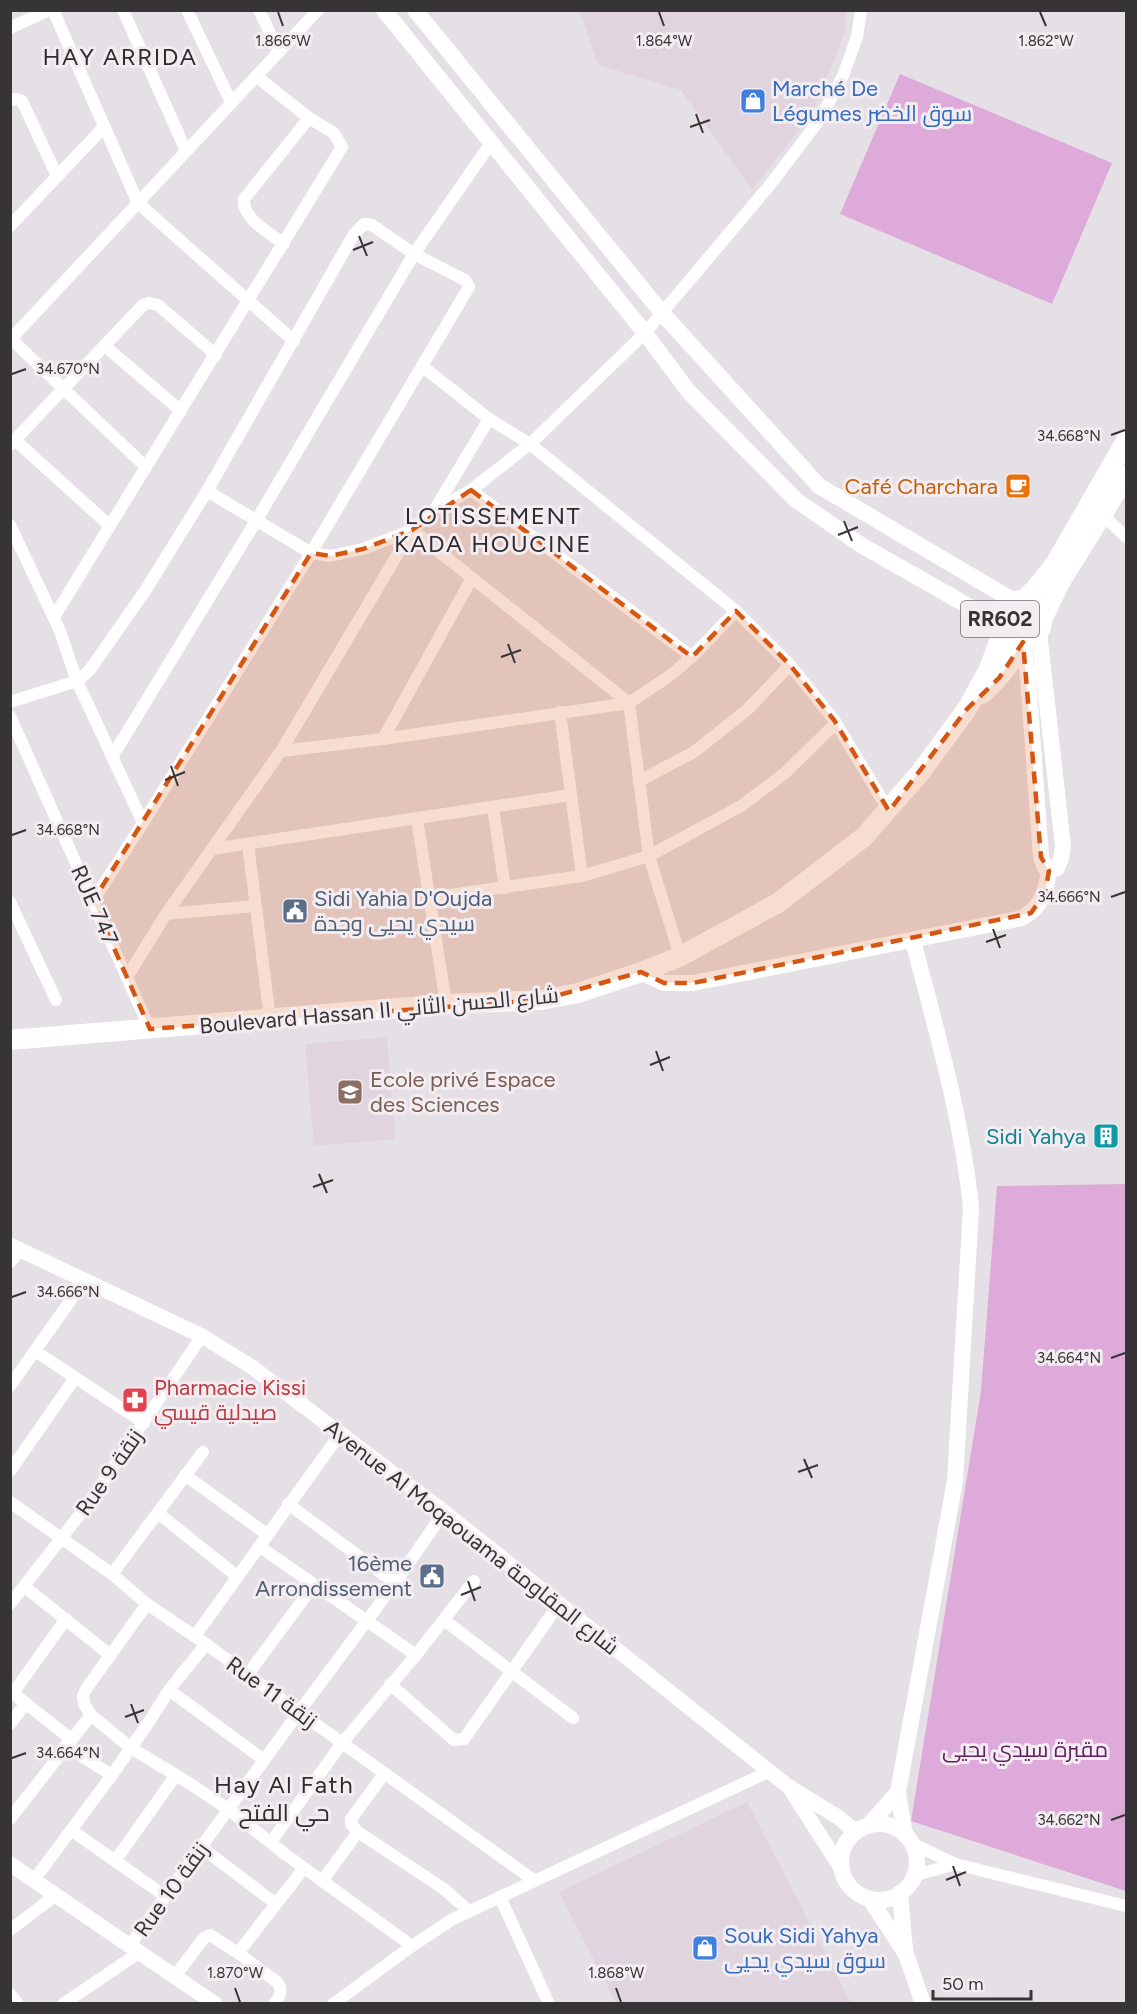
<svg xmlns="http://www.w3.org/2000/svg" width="1137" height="2014" font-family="Figtree,Cairo,sans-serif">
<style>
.built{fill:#e0d4df}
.green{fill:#ddaad9}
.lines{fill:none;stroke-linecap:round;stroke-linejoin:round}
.minor{stroke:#fff;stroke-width:12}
.tertiary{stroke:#fff;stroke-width:15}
.secondary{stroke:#fff;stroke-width:16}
.primary{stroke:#fff;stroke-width:20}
.trunk{stroke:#fff;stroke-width:20}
.marked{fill:#d65510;fill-opacity:0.2;stroke:#d65510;stroke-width:4.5;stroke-dasharray:12 8;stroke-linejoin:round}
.ticks{fill:none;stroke:#363435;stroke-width:2}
.labels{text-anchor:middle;stroke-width:6;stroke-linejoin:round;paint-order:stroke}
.shield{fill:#f3edf2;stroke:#6f6c6e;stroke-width:1.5}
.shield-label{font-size:21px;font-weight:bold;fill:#363435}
.shop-label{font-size:22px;fill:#366cbe;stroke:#f3edf2;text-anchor:start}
.food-label{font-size:22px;fill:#c56008;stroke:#f3edf2;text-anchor:end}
.service-label{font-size:22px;fill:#4e5e75;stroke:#f3edf2;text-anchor:start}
.street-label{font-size:22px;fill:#363435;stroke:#f3edf2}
.education-label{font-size:22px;fill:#785e54;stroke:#f3edf2;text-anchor:start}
.culture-label{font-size:22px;fill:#0d838f;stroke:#f3edf2;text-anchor:end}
.health-label{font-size:22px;fill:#be3a42;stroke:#f3edf2;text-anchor:start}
.park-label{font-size:22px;fill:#61205f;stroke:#f3edf2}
.neighbourhood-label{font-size:24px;letter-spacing:1.5px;fill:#2f2b2e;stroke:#f3edf2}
.ticks-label{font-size:15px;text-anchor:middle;fill:#363435;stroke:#f3edf2;stroke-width:6;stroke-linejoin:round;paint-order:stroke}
</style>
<rect width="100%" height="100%" fill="#e5e0e5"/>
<g class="built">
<polygon points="580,11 580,10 846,11 845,32 813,112 752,190 681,90 598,65"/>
<polygon points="387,1037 395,1139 314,1146 305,1044"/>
<polygon points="747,1802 851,2003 616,2003 559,1892"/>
</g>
<g class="green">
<polygon points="900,74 1112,163 1052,304 840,214"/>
<polygon points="1126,1184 1126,1891 911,1821 981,1391 997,1186"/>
</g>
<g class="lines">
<g class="minor">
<polyline points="53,10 138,203 294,341"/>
<polyline points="123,10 186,151"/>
<polyline points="187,10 231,102"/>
<polyline points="259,10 279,52"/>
<polyline points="10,28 49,10"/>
<polyline points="10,100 17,99 22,101 57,176"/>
<polyline points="10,226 104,127"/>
<path d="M284 244C270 233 242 219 244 199L309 118"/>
<polyline points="11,339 146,467"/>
<polyline points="10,340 318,10"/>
<polyline points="105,346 181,411"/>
<polyline points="422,366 489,419"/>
<polyline points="15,440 110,526"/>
<polyline points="10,445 143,305 149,303 158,305 216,355"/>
<polyline points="471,490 692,657"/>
<polyline points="207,491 311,553 330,556 363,549 412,530 433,512 471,490 530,444 645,333 770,185 820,119 843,76 857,37 861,10"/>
<polyline points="435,509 489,419 530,444 736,611 790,665 834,720 889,811"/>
<polyline points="1103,515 1126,537"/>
<polyline points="10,525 60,631 77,681 89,671 145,591 207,491 354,234 364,224 372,225 414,254 491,143"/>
<polyline points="54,617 342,147 334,133 309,118 256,76"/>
<polyline points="10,702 77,681 143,823 93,901"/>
<polyline points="560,712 582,876"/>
<polyline points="10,716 150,1029"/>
<polyline points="383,739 472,578"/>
<polyline points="281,751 383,739 629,703 668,677 692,657 736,611"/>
<polyline points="112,757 256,521 414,254 465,280 469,287 311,553 143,823"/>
<polyline points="639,781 694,752 748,709 790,665"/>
<polyline points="493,807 505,888"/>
<polyline points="417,819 446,1004"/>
<polyline points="248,844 270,1019"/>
<polyline points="212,849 571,795"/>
<polyline points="429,898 582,876 649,856 741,806 785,773 836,723"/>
<polyline points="10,902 56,1000"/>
<polyline points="166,914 255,906"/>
<polyline points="127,977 166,914 281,751 412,530 629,703 649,856 680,956"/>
<polyline points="10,1262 21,1249"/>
<polyline points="35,1351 144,1423"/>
<polyline points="10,1386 85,1280"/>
<polyline points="10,1471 75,1378"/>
<polyline points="185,1475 268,1535"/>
<polyline points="10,1502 112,1574 147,1604 206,1644 299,1712 535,1881"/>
<polyline points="288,1504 395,1583"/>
<polyline points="158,1513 238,1577"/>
<polyline points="260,1547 416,1655"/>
<polyline points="112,1574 203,1452"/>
<polyline points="25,1587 110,1655"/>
<polyline points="10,1604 88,1504 202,1336"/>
<polyline points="147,1604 86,1689 83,1696 84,1704 91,1715 131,1748 192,1785 228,1809 285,1854 412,1946"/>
<polyline points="444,1620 573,1718"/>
<polyline points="195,1636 340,1434"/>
<polyline points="248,1674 314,1585"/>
<polyline points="390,1684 454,1740 464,1739 559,1604"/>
<polyline points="169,1690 264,1760"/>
<polyline points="10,1691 71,1739"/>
<polyline points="13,1693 66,1619"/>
<polyline points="10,1724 26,1703"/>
<polyline points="65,1746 112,1775"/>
<polyline points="384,1774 351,1819 351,1824 358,1832 444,1889 469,1911"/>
<polyline points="10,1819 91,1715"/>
<polyline points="71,1830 165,1896"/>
<polyline points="271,1842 342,1743 416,1655 474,1581"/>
<polyline points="911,1843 955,1864 1126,1906"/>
<polyline points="201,1847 276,1904"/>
<polyline points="115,1861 176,1775"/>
<polyline points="913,1876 955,1864"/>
<polyline points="34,1880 112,1775 149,1722 169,1690 206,1644"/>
<polyline points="322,1881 358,1832"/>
<polyline points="500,1897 549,2004"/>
<polyline points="10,1930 56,1895"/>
<polyline points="130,1945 299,1712 395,1583 444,1512"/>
<polyline points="238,1953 304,1868"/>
<path d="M175 1976 204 1938 210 1935 238 1953 277 1982C284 1990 280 1997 274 2004"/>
<polyline points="10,1994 18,2004"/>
<polyline points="63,2004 140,1952"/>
<polyline points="333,2004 412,1946 453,1919 770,1771"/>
</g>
<g class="tertiary">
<polyline points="10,1245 202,1336 252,1367 444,1512 789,1787 838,1817 856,1832"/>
<polyline points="791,1790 841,1868"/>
<polyline points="10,1864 215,2004"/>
</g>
<g class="secondary">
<polyline points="384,10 645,333 689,392 796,500 861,545 1000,624"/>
<polyline points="415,10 662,313 819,486 1014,601"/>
<polyline points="1039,632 1063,846 1061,858 1057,868 1049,871"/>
<polyline points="1023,642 1028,677 1041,857 1044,866 1049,871"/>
<path d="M641 972 664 983H693L1022 918C1042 907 1046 891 1049 871"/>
<circle cx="879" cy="1862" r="38"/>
<polyline points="869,1825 898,1792"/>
<path d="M905 1835 898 1792 955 1481 971 1208C962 1118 936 1029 913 941"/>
<polyline points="900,1893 905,1950"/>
<polyline points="870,1899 906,1954 923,2004"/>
</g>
<g class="primary">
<path d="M982 694C1000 677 1011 665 1021 642"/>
<polyline points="10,1040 446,1004 541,1000 578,993 641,972 679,957 778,903 864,837 920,773 967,709 989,669 1003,631"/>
</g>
<g class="trunk">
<polyline points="1024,600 1036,588 1055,564 1126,441"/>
<circle cx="1021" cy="621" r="21"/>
<polyline points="1042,620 1059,584 1126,476"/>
</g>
</g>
<path class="marked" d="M471 490 692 657 736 611 790 665 834 720 889 811 967 709 999 678 1023 642 1041 857 1049 871 1045 893 1031 913 693 983H664L641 972 541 1000 150 1029 93 901 311 553 330 556 363 549 412 530Z"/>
<path class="ticks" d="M278 12 283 26M659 12 664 26M1040 12 1046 26M696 114 703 133M690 127 710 120M359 236 367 256M353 250 373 242M12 374 26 369M1111 435 1125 430M844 521 852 541M838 535 858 527M508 644 515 663M501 657 521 650M171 766 178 786M165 780 185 772M12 835 26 830M1111 897 1125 892M993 929 1000 948M986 942 1006 935M656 1051 663 1071M650 1065 670 1057M319 1174 327 1193M313 1187 333 1180M12 1297 26 1292M1111 1358 1125 1353M804 1459 812 1478M798 1472 818 1465M468 1581 475 1601M461 1595 481 1587M131 1704 138 1723M125 1717 144 1710M12 1758 26 1753M1111 1820 1125 1815M953 1866 960 1886M946 1880 966 1872M235 1988 240 2002M616 1988 621 2002"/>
<defs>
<symbol id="shop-square" viewBox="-11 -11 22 22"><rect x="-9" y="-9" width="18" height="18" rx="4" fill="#3f7fe0" stroke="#f3edf2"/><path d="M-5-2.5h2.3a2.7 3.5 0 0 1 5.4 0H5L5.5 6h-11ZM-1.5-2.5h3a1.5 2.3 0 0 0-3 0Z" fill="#fff"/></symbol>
<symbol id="cafe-square" viewBox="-11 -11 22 22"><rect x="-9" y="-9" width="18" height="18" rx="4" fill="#e8710a" stroke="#f3edf2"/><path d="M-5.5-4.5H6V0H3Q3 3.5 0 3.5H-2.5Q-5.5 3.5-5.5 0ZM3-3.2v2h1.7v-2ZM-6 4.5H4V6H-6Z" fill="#fff"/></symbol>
<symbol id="civic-square" viewBox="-11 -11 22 22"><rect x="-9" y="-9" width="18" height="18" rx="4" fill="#5c6f8a" stroke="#f3edf2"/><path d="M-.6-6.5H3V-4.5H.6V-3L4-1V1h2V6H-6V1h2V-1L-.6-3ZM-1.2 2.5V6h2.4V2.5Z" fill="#fff"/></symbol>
<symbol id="school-square" viewBox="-11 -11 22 22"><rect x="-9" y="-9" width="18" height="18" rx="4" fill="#8d6e63" stroke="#f3edf2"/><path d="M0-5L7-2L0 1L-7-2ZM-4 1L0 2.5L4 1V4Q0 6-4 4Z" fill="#fff"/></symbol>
<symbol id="building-square" viewBox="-11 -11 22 22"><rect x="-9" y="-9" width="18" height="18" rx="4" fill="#0f9aa8" stroke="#f3edf2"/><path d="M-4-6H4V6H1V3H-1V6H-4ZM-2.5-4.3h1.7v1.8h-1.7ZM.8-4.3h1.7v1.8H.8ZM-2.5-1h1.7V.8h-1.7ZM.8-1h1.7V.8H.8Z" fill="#fff"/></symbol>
<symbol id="pharmacy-square" viewBox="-11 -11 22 22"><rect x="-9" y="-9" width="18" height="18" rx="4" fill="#e0444e" stroke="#f3edf2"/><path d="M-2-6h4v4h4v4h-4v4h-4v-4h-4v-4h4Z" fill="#fff"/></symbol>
</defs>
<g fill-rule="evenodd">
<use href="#shop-square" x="738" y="86" width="30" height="30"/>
<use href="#cafe-square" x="1003" y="471" width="30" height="30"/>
<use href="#civic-square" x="280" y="896" width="30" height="30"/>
<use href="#school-square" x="335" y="1077" width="30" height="30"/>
<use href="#building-square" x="1091" y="1121" width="30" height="30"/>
<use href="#pharmacy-square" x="120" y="1385" width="30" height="30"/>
<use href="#civic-square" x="417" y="1561" width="30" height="30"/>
<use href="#shop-square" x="690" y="1933" width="30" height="30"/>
</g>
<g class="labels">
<rect class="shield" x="961" y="601" width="78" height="36" rx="4.5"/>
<g class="shield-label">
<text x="1000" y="626">RR602</text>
</g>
<g class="shop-label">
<text x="772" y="96">Marché De<tspan x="772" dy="25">Légumes سوق الخضر</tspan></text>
<text x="724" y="1943">Souk Sidi Yahya<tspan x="724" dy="25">سوق سيدي يحيى</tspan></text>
</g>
<g class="food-label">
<text x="998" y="494">Café Charchara</text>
</g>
<g class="service-label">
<text x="314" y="906">Sidi Yahia D'Oujda<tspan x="314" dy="25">سيدي يحيى وجدة</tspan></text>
<text x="412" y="1571" text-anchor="end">16ème<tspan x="412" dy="25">Arrondissement</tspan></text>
</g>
<g class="street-label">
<text transform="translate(95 905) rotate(66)" y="8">RUE 747</text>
<text transform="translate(379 1010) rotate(-5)" y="8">Boulevard Hassan II شارع الحسن الثاني</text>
<text transform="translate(109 1472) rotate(-55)" y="8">Rue 9 زنقة</text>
<text transform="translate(472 1537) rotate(38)" y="8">Avenue Al Moqaouama شارع المقاومة</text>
<text transform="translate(272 1692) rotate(36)" y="8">Rue 11 زنقة</text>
<text transform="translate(171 1889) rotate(-54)" y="8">Rue 10 زنقة</text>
</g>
<g class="education-label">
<text x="370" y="1087">Ecole privé Espace<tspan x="370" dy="25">des Sciences</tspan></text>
</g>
<g class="culture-label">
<text x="1086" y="1144">Sidi Yahya</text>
</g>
<g class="health-label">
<text x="154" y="1395">Pharmacie Kissi<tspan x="154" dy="25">صيدلية قيسي</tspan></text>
</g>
<g class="park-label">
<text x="1025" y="1757">مقبرة سيدي يحيى</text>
</g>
<g class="neighbourhood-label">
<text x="120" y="65">HAY ARRIDA</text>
<text x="493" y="524">LOTISSEMENT<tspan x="493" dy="28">KADA HOUCINE</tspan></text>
<text x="284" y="1793">Hay Al Fath<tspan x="284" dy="28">حي الفتح</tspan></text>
</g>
</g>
<g class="ticks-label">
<text x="283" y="46">1.866°W</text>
<text x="664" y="46">1.864°W</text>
<text x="1046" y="46">1.862°W</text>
<text x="68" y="374">34.670°N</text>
<text x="1069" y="441">34.668°N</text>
<text x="68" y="835">34.668°N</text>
<text x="1069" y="902">34.666°N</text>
<text x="68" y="1297">34.666°N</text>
<text x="1069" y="1363">34.664°N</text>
<text x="68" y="1758">34.664°N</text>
<text x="1069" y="1825">34.662°N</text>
<text x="235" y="1978">1.870°W</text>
<text x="616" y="1978">1.868°W</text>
</g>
<rect width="1137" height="2014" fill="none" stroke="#363435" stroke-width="24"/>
<path d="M933 1990v9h98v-9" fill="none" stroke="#363435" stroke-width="3"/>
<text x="942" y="1990" font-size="18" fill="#363435" stroke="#f3edf2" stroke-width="4.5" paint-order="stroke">50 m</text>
</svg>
